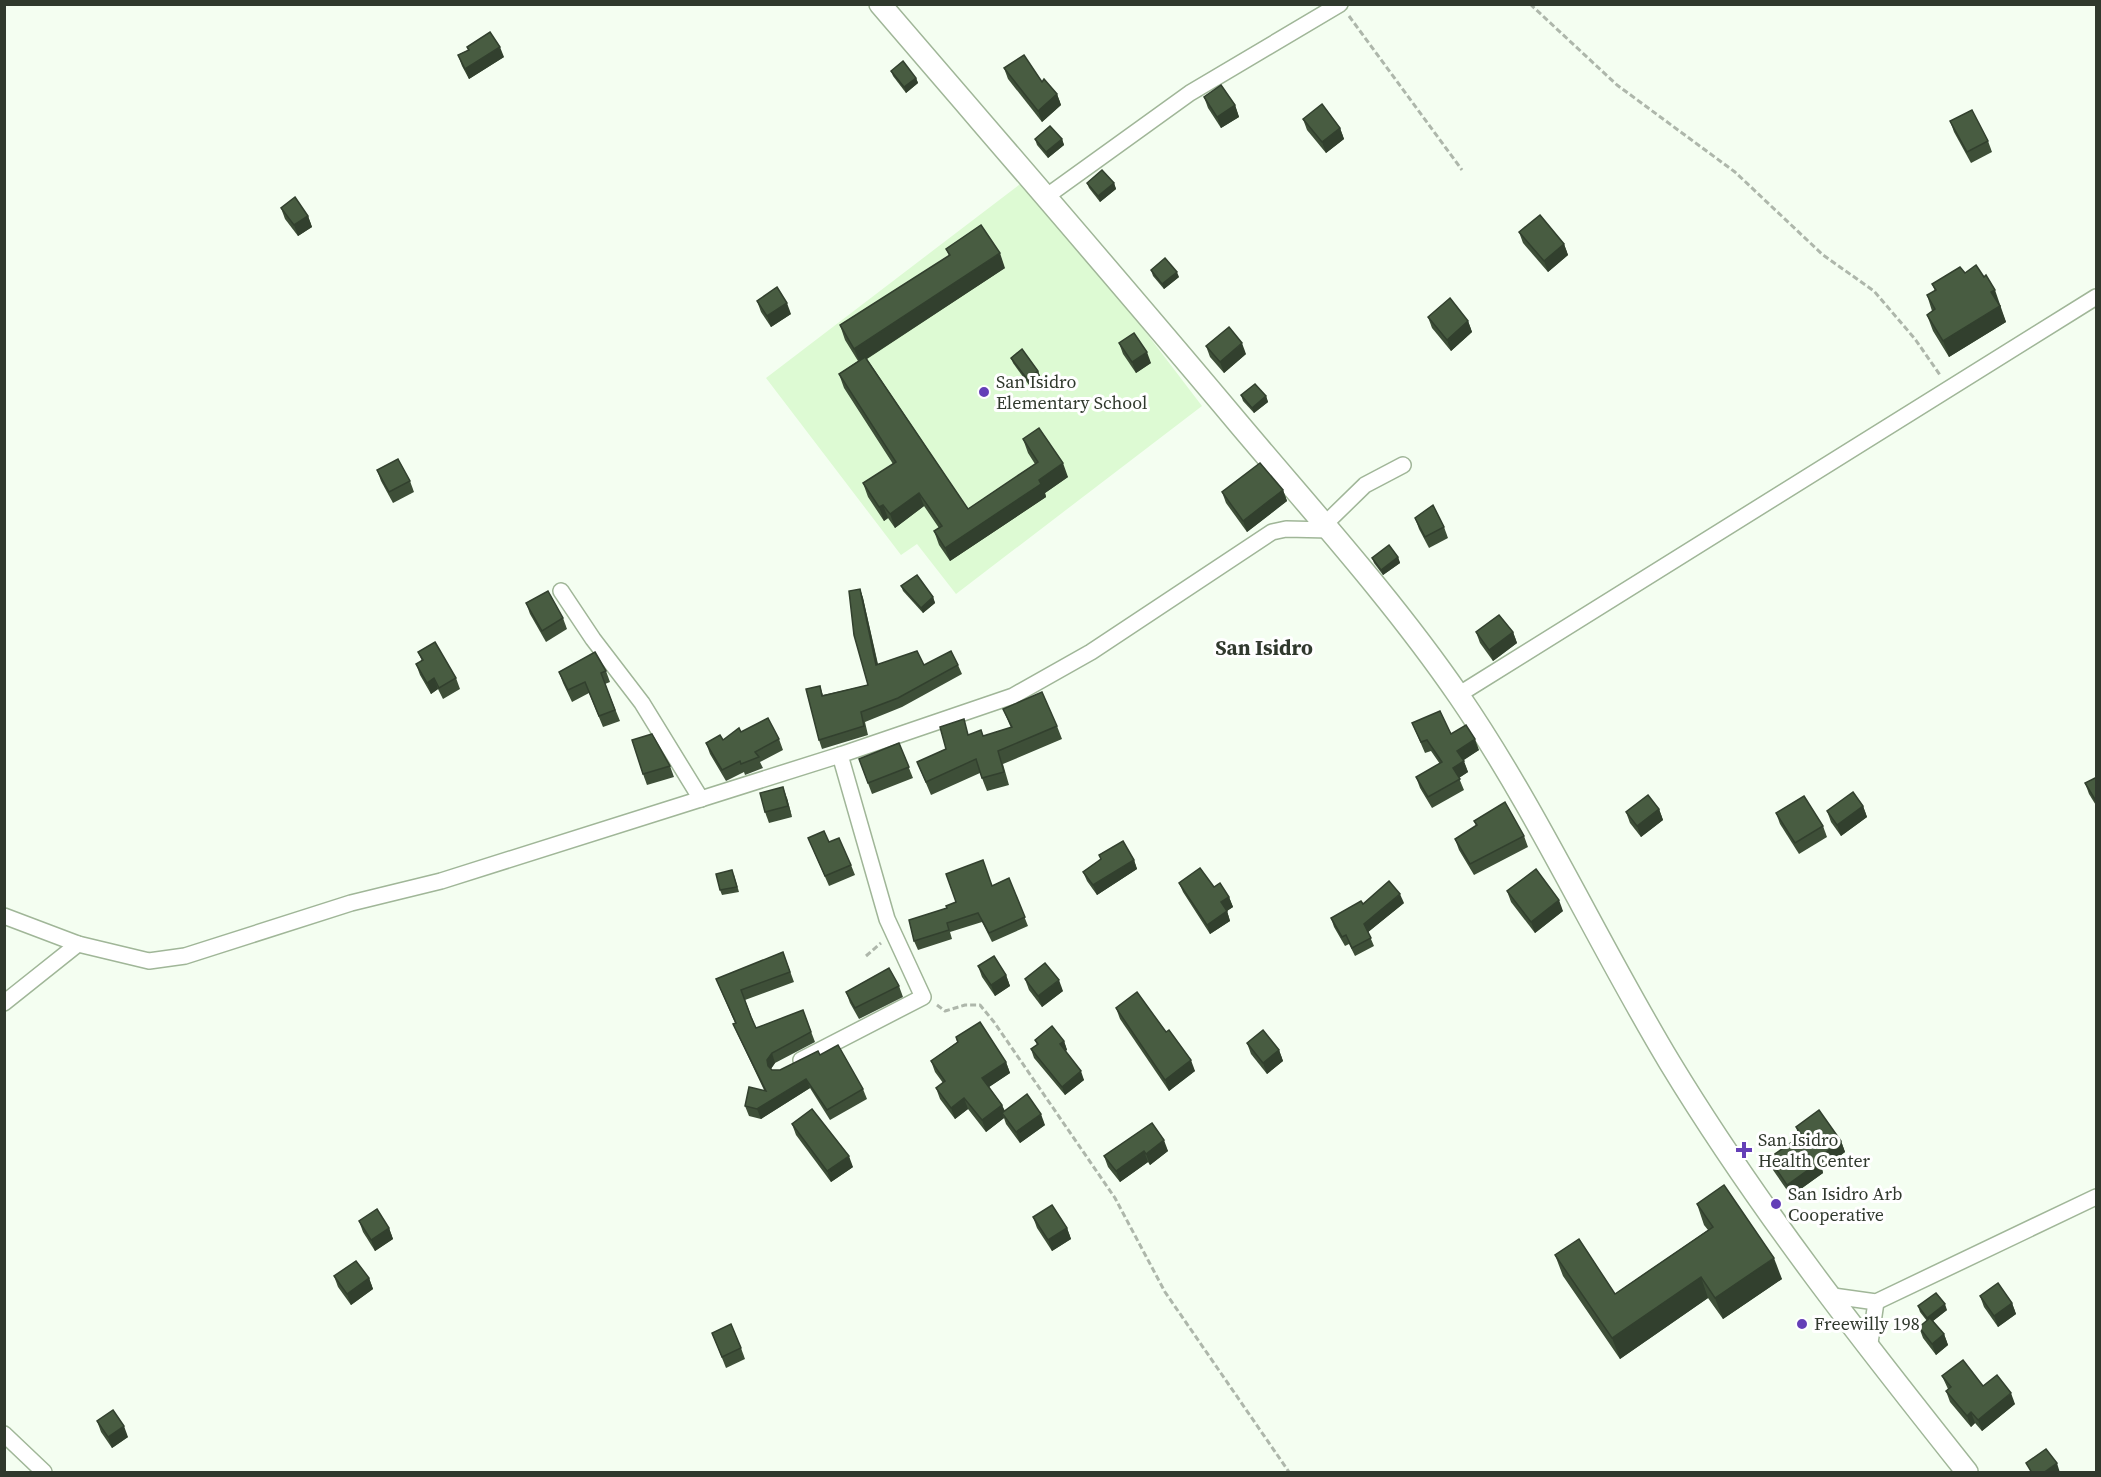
<svg xmlns="http://www.w3.org/2000/svg" width="2101" height="1477" font-family="'Source Serif 4',serif">
<style>
.built{fill:#ddfad3}
.lines{fill:none;stroke-linecap:round;stroke-linejoin:round}
.street-casing{stroke:#a0b698;stroke-width:18}
.secondary-casing{stroke:#a0b698;stroke-width:24}
.path{stroke:#aeb7ab;stroke-width:3;stroke-dasharray:6 3;stroke-linecap:butt}
.street{stroke:#fff;stroke-width:15}
.secondary{stroke:#fff;stroke-width:21}
.wall{fill:#3e4f38}
.shaded-wall{fill:#32402e}
.building{fill:#485c41;stroke:#32402e;stroke-width:1.5}
.poi-dot{fill:#643fb7;stroke:#fff;stroke-width:2}
.labels{text-anchor:middle;stroke-width:6;stroke-linejoin:round;paint-order:stroke}
.poi-label{font-size:18px;fill:#30392d;stroke:#fff;text-anchor:start}
.quarter-label{font-size:21px;font-weight:bold;fill:#30392d;stroke:#fff}
</style>
<rect width="100%" height="100%" fill="#f4fef1"/>
<polygon class="built" points="1028,178 1202,406 956,594 917,544 901,555 766,378"/>
<g class="lines">
<defs>
<g id="street">
<polyline points="1047,196 1190,93 1340,4"/>
<polyline points="1324,525 1365,485 1403,465"/>
<polyline points="561,591 593,639 642,703 701,799"/>
<polyline points="1458,695 2096,297"/>
<polyline points="4,916 78,944 149,961 185,956 351,903 441,881 840,755 1013,696 1091,652 1272,532 1286,529 1330,530"/>
<polyline points="4,1003 78,944"/>
<polyline points="801,1060 923,997 887,919 840,755"/>
<polyline points="1826,1295 1876,1302 2096,1197"/>
<polyline points="1869,1350 1876,1302"/>
<polyline points="4,1434 44,1472"/>
</g>
<path id="secondary" d="M880 4C1000 144 1121 283 1239 424 1314 513 1393 600 1459 696 1539 813 1597 942 1670 1063 1758 1208 1862 1340 1967 1472"/>
</defs>
<use href="#street" class="street-casing"/>
<use href="#secondary" class="secondary-casing"/>
<g class="path">
<polyline points="1530,4 1617,85 1735,172 1823,255 1874,291 1915,339 1940,375"/>
<polyline points="1349,16 1462,170"/>
<polyline points="866,956 881,943"/>
<polyline points="937,1005 945,1011 965,1005 980,1005 994,1022 1115,1198 1165,1292 1289,1472"/>
</g>
<use href="#street" class="street"/>
<use href="#secondary" class="secondary"/>
</g>
<g class="wall">
<polygon points="467,47 504,57 469,79 462,66 458,55 468,50"/>
<polygon points="1004,68 1042,82 1057,94 1061,105 1042,122 1008,79"/>
<polygon points="891,71 916,78 918,83 906,93 893,76"/>
<polygon points="1204,97 1235,105 1239,117 1221,128 1208,108"/>
<polygon points="1303,119 1340,128 1344,139 1326,153 1307,130"/>
<polygon points="1950,121 1988,141 1992,152 1971,163 1954,132"/>
<polygon points="1035,139 1062,139 1064,145 1048,158 1037,145"/>
<polygon points="1087,183 1114,183 1116,189 1100,202 1089,188"/>
<polygon points="281,208 308,216 312,227 298,236 285,219"/>
<polygon points="1519,232 1564,244 1568,255 1548,272 1523,243"/>
<polygon points="946,249 1005,268 867,359 968,509 1035,464 1028,453 1023,439 1068,477 1045,493 1046,497 950,561 939,545 934,531 939,528 924,506 895,528 888,518 884,521 868,497 863,483 893,464 844,388 839,374 858,361 845,340 840,325 949,256"/>
<polygon points="1151,270 1179,277 1164,289 1153,276"/>
<polygon points="1965,273 2001,306 2000,307 2006,322 1949,357 1933,331 1927,315 1932,311 1927,295 1935,291 1932,284"/>
<polygon points="757,301 791,314 771,327 761,312"/>
<polygon points="1428,317 1468,321 1472,332 1451,351 1432,328"/>
<polygon points="1119,343 1151,363 1136,373 1123,354"/>
<polygon points="1206,346 1246,354 1224,373 1210,357"/>
<polygon points="1011,358 1038,371 1040,376 1029,385 1013,363"/>
<polygon points="1241,395 1266,396 1268,402 1254,413 1243,401"/>
<polygon points="377,470 410,481 414,492 393,503 381,481"/>
<polygon points="1283,490 1287,501 1247,532 1226,503 1222,492"/>
<polygon points="1415,518 1444,527 1448,538 1429,548 1419,529"/>
<polygon points="1398,557 1400,563 1383,575 1374,563 1372,558"/>
<polygon points="901,586 933,597 935,603 923,613 903,591"/>
<polygon points="860,589 863,598 878,664 958,665 962,674 902,707 865,722 868,735 822,749 819,740 820,686 823,695 868,685"/>
<polygon points="526,603 563,618 567,629 546,642 530,614"/>
<polygon points="1476,632 1513,632 1517,643 1493,661 1480,643"/>
<polygon points="418,652 456,678 460,689 443,699 438,689 431,694 420,675 416,664 422,661"/>
<polygon points="606,671 610,682 605,684 620,721 603,727 589,693 572,702 563,683 559,672"/>
<polygon points="1003,709 1057,726 1062,739 1003,764 1009,785 987,791 980,773 931,795 917,762 946,749 969,735 983,736 1011,728"/>
<polygon points="1412,723 1451,734 1479,750 1463,760 1468,772 1459,778 1464,790 1432,808 1420,788 1416,777 1440,764 1431,751 1425,753"/>
<polygon points="741,732 779,739 783,750 760,762 763,768 745,775 744,772 726,781 710,754 706,743 723,740"/>
<polygon points="899,743 913,778 872,794 859,759"/>
<polygon points="670,766 674,777 647,785 643,774"/>
<polygon points="2097,777 2097,807 2089,794 2085,783"/>
<polygon points="787,798 792,817 769,823 765,812"/>
<polygon points="1863,806 1867,817 1841,836 1831,822 1827,811"/>
<polygon points="1659,809 1663,820 1641,837 1630,823 1626,812"/>
<polygon points="1776,813 1823,826 1827,837 1799,854 1780,824"/>
<polygon points="1474,821 1524,836 1528,847 1474,875 1459,850 1455,839 1476,826"/>
<polygon points="808,838 829,842 851,865 855,875 829,886"/>
<polygon points="1099,855 1134,860 1137,869 1097,895 1087,881 1083,872 1101,859"/>
<polygon points="734,875 739,892 722,895 720,890"/>
<polygon points="1009,878 1028,926 992,942 982,922 950,932 952,939 918,950 914,941 956,902"/>
<polygon points="1179,883 1214,887 1229,897 1233,907 1227,911 1230,921 1210,934 1183,892"/>
<polygon points="1507,891 1563,911 1535,933 1511,902"/>
<polygon points="1404,903 1368,932 1374,946 1355,956 1349,944 1345,946 1334,927 1331,918 1363,904"/>
<polygon points="783,952 794,982 745,1000 756,1028 803,1010 815,1042 775,1063 771,1069 772,1070 780,1070 820,1055 863,1089 867,1099 830,1120 810,1088 761,1119 749,1116 745,1106 764,1090 737,1033 733,1024 735,1023 716,979"/>
<polygon points="978,966 1006,975 1010,986 995,996 982,977"/>
<polygon points="1025,979 1063,991 1042,1007 1029,990"/>
<polygon points="899,986 903,997 859,1019 850,1003 846,992"/>
<polygon points="1116,1008 1166,1032 1195,1071 1169,1091 1120,1019"/>
<polygon points="956,1037 1006,1062 1010,1073 989,1087 1002,1105 1005,1111 1045,1125 1020,1143 1006,1124 1004,1118 986,1132 968,1109 955,1119 940,1099 936,1088 943,1083 935,1072 931,1061 957,1042"/>
<polygon points="1035,1040 1064,1041 1067,1050 1065,1051 1084,1080 1065,1095 1034,1058 1031,1049 1037,1045"/>
<polygon points="1247,1043 1279,1050 1283,1061 1267,1074 1251,1054"/>
<polygon points="1152,1123 1168,1151 1150,1165 1148,1162 1120,1182 1108,1167 1104,1156"/>
<polygon points="792,1124 853,1167 831,1182 796,1135"/>
<polygon points="1796,1127 1841,1141 1845,1152 1822,1169 1823,1173 1791,1196 1773,1170 1769,1158 1799,1137"/>
<polygon points="1697,1204 1782,1279 1723,1319 1708,1298 1620,1359 1563,1276 1555,1255 1615,1294 1708,1230 1704,1225"/>
<polygon points="1033,1217 1067,1228 1071,1239 1052,1251 1037,1228"/>
<polygon points="359,1221 389,1228 393,1239 375,1251 363,1232"/>
<polygon points="334,1276 369,1278 373,1289 351,1305 338,1287"/>
<polygon points="1980,1296 2012,1303 2016,1314 1998,1327 1984,1307"/>
<polygon points="1918,1306 1947,1310 1933,1321 1944,1334 1948,1345 1936,1355 1923,1338 1919,1327 1927,1321 1920,1312"/>
<polygon points="712,1333 741,1348 745,1359 726,1368"/>
<polygon points="1942,1376 1983,1386 2015,1404 1982,1431 1975,1423 1971,1427 1950,1402 1946,1391 1948,1389"/>
<polygon points="97,1421 128,1437 112,1448 101,1432"/>
</g>
<g class="shaded-wall">
<polygon points="500,47 504,57 469,79 465,69"/>
<polygon points="916,78 918,83 906,93 904,87"/>
<polygon points="1057,94 1061,105 1042,122 1038,111"/>
<polygon points="1235,105 1239,117 1221,128 1217,117"/>
<polygon points="1340,128 1344,139 1326,153 1322,142"/>
<polygon points="1062,139 1064,145 1048,158 1046,152"/>
<polygon points="1114,183 1116,189 1100,202 1098,196"/>
<polygon points="308,216 312,227 298,236 294,225"/>
<polygon points="1564,244 1568,255 1548,272 1544,261"/>
<polygon points="1000,253 1005,268 860,363 854,349"/>
<polygon points="1177,272 1179,277 1164,289 1162,284"/>
<polygon points="1995,290 2006,322 1949,357 1943,341 1991,292"/>
<polygon points="787,303 791,314 771,327 767,316"/>
<polygon points="1468,321 1472,332 1451,351 1447,340"/>
<polygon points="1242,343 1246,354 1224,373 1220,362"/>
<polygon points="1147,352 1151,363 1136,373 1132,362"/>
<polygon points="1038,371 1040,376 1029,385 1027,379"/>
<polygon points="1266,396 1268,402 1254,413 1252,408"/>
<polygon points="1063,463 1068,477 1045,493 1046,497 950,561 945,548"/>
<polygon points="1283,490 1287,501 1247,532 1243,521"/>
<polygon points="919,493 924,506 895,528 890,514"/>
<polygon points="883,505 888,518 884,521 879,507"/>
<polygon points="1398,557 1400,563 1383,575 1381,570"/>
<polygon points="860,589 863,598 880,675 876,665"/>
<polygon points="933,597 935,603 923,613 921,608"/>
<polygon points="1513,632 1517,643 1493,661 1489,650"/>
<polygon points="434,678 438,689 431,694 427,683"/>
<polygon points="1475,739 1479,750 1461,762 1457,751"/>
<polygon points="1464,761 1468,772 1457,779 1453,768"/>
<polygon points="783,787 787,798 792,817 788,806"/>
<polygon points="1863,806 1867,817 1841,836 1837,825"/>
<polygon points="1659,809 1663,820 1641,837 1637,826"/>
<polygon points="1134,860 1137,869 1097,895 1093,885"/>
<polygon points="1400,894 1404,903 1367,933 1364,924"/>
<polygon points="1229,897 1233,907 1225,912 1221,902"/>
<polygon points="1559,900 1563,911 1535,933 1531,922"/>
<polygon points="1227,911 1230,921 1210,934 1207,925"/>
<polygon points="1006,975 1010,986 995,996 991,985"/>
<polygon points="1059,980 1063,991 1042,1007 1038,996"/>
<polygon points="1064,1041 1067,1050 1063,1053 1060,1044"/>
<polygon points="1279,1050 1283,1061 1267,1074 1263,1063"/>
<polygon points="772,1053 775,1063 770,1070 768,1066 767,1060"/>
<polygon points="1191,1060 1195,1071 1169,1091 1165,1080"/>
<polygon points="1006,1062 1010,1073 986,1089 982,1078"/>
<polygon points="1081,1071 1084,1080 1065,1095 1062,1087"/>
<polygon points="806,1079 810,1088 761,1119 757,1109"/>
<polygon points="964,1098 968,1109 955,1119 951,1108"/>
<polygon points="1002,1105 1006,1116 1002,1113 1004,1118 986,1132 982,1120"/>
<polygon points="1041,1114 1045,1125 1020,1143 1016,1132"/>
<polygon points="1164,1140 1168,1151 1150,1165 1146,1154"/>
<polygon points="1841,1141 1845,1152 1822,1169 1823,1173 1791,1196 1787,1185 1817,1159"/>
<polygon points="1144,1151 1148,1162 1120,1182 1116,1171"/>
<polygon points="849,1156 853,1167 831,1182 827,1171"/>
<polygon points="389,1228 393,1239 375,1251 371,1240"/>
<polygon points="1067,1228 1071,1239 1052,1251 1048,1240"/>
<polygon points="1774,1258 1782,1279 1723,1319 1715,1298"/>
<polygon points="1701,1277 1708,1298 1620,1359 1612,1338"/>
<polygon points="369,1278 373,1289 351,1305 347,1294"/>
<polygon points="2012,1303 2016,1314 1998,1327 1994,1316"/>
<polygon points="1945,1304 1947,1310 1929,1324 1927,1318"/>
<polygon points="1944,1334 1948,1345 1936,1355 1932,1344"/>
<polygon points="2011,1393 2015,1404 1982,1431 1978,1420"/>
<polygon points="1971,1412 1975,1423 1971,1427 1967,1416"/>
<polygon points="124,1426 128,1437 112,1448 108,1437"/>
<polygon points="2057,1463 2060,1473 2043,1473"/>
</g>
<g class="building">
<polygon points="490,32 500,47 465,69 458,55 469,50 467,47"/>
<polygon points="1024,55 1042,82 1044,79 1057,94 1038,111 1004,68"/>
<polygon points="903,61 916,78 904,87 891,71"/>
<polygon points="1221,85 1235,105 1217,117 1204,97"/>
<polygon points="1322,104 1340,128 1322,142 1303,119"/>
<polygon points="1972,110 1988,141 1967,152 1950,121"/>
<polygon points="1050,126 1062,139 1046,152 1035,139"/>
<polygon points="1102,170 1114,183 1098,196 1087,183"/>
<polygon points="295,197 308,216 294,225 281,208"/>
<polygon points="1540,215 1564,244 1544,261 1519,232"/>
<polygon points="981,225 1000,253 854,349 840,325 950,255 946,249"/>
<polygon points="1165,258 1177,272 1162,284 1151,270"/>
<polygon points="1976,265 1984,277 1986,275 1995,290 1991,292 2000,306 1943,341 1927,315 1935,309 1927,295 1936,290 1932,284 1960,267 1965,273"/>
<polygon points="777,287 787,303 767,316 757,301"/>
<polygon points="1450,298 1468,321 1447,340 1428,317"/>
<polygon points="1229,327 1242,343 1220,362 1206,346"/>
<polygon points="1134,333 1147,352 1132,362 1119,343"/>
<polygon points="1022,349 1038,371 1027,379 1011,358"/>
<polygon points="865,357 968,509 1038,462 1023,439 1039,428 1063,463 1039,480 1041,484 945,548 934,531 942,526 919,493 890,514 883,505 879,507 863,483 896,462 839,374"/>
<polygon points="1255,384 1266,396 1252,408 1241,395"/>
<polygon points="398,459 410,481 389,492 377,470"/>
<polygon points="1260,463 1283,490 1243,521 1222,492"/>
<polygon points="1433,505 1444,527 1425,537 1415,518"/>
<polygon points="1389,545 1398,557 1381,570 1372,558"/>
<polygon points="917,575 933,597 921,608 901,586"/>
<polygon points="860,589 876,665 917,651 924,665 951,651 958,665 898,698 861,712 864,726 819,740 806,689 820,686 822,696 868,685 854,635 849,591"/>
<polygon points="548,591 563,618 542,631 526,603"/>
<polygon points="1499,615 1513,632 1489,650 1476,632"/>
<polygon points="435,642 456,678 439,688 434,678 427,683 416,664 423,660 418,652"/>
<polygon points="595,652 606,671 601,673 615,710 599,716 585,682 568,690 559,672"/>
<polygon points="1042,692 1057,726 998,751 1004,772 982,778 976,759 926,782 917,762 946,749 940,727 964,719 968,735 981,730 983,736 1012,727 1003,709"/>
<polygon points="1440,711 1451,734 1466,725 1475,739 1457,751 1464,761 1453,768 1460,779 1428,797 1416,777 1442,762 1427,740 1421,742 1412,723"/>
<polygon points="768,718 779,739 755,752 759,757 741,764 740,761 722,770 706,743 720,735 723,740 739,728 741,732"/>
<polygon points="652,734 670,766 643,774 632,740"/>
<polygon points="899,743 909,767 868,783 859,759"/>
<polygon points="2097,777 2097,801 2096,801 2085,783"/>
<polygon points="783,787 788,806 765,812 760,793"/>
<polygon points="1853,792 1863,806 1837,825 1827,811"/>
<polygon points="1648,795 1659,809 1637,826 1626,812"/>
<polygon points="1804,796 1823,826 1795,843 1776,813"/>
<polygon points="1505,802 1524,836 1470,864 1455,839 1477,825 1474,821"/>
<polygon points="824,831 829,842 839,838 851,865 825,876 808,838"/>
<polygon points="1123,841 1134,860 1093,885 1083,872 1101,859 1099,855"/>
<polygon points="983,860 992,886 1009,878 1025,917 989,933 978,913 947,923 949,930 914,941 909,920 947,908 946,906 956,902 946,874"/>
<polygon points="1200,868 1214,887 1220,883 1229,897 1221,902 1227,911 1207,925 1179,883"/>
<polygon points="1536,869 1559,900 1531,922 1507,891"/>
<polygon points="732,870 737,887 720,890 716,874"/>
<polygon points="1389,881 1400,894 1364,924 1371,938 1352,948 1346,935 1342,937 1331,918 1361,901 1363,904"/>
<polygon points="783,952 790,972 741,990 751,1017 756,1028 803,1010 811,1032 772,1053 767,1060 768,1066 772,1070 780,1070 818,1051 820,1055 838,1045 863,1089 827,1110 806,1079 757,1109 745,1106 749,1087 766,1091 733,1024 736,1023 716,979"/>
<polygon points="994,956 1006,975 991,985 978,966"/>
<polygon points="1045,963 1059,980 1038,996 1025,979"/>
<polygon points="889,968 899,986 855,1008 846,992"/>
<polygon points="1137,992 1166,1032 1169,1030 1191,1060 1165,1080 1116,1008"/>
<polygon points="980,1022 1006,1062 982,1078 1002,1105 982,1120 964,1098 951,1108 936,1088 945,1081 931,1061 958,1042 956,1037"/>
<polygon points="1052,1026 1064,1041 1060,1044 1081,1071 1062,1087 1031,1049 1038,1044 1035,1040"/>
<polygon points="1263,1030 1279,1050 1263,1063 1247,1043"/>
<polygon points="1027,1094 1041,1114 1016,1132 1002,1113"/>
<polygon points="812,1109 849,1156 827,1171 792,1124"/>
<polygon points="1819,1110 1841,1141 1817,1159 1819,1162 1787,1185 1769,1158 1802,1135 1796,1127"/>
<polygon points="1152,1123 1164,1140 1146,1154 1144,1151 1116,1171 1104,1156"/>
<polygon points="1724,1185 1774,1258 1715,1298 1701,1277 1612,1338 1555,1255 1579,1239 1615,1294 1713,1227 1697,1204"/>
<polygon points="1052,1205 1067,1228 1048,1240 1033,1217"/>
<polygon points="377,1209 389,1228 371,1240 359,1221"/>
<polygon points="356,1261 369,1278 347,1294 334,1276"/>
<polygon points="1998,1283 2012,1303 1994,1316 1980,1296"/>
<polygon points="1936,1293 1945,1304 1927,1318 1918,1306"/>
<polygon points="1930,1318 1944,1334 1932,1344 1919,1327"/>
<polygon points="731,1324 741,1348 722,1357 712,1333"/>
<polygon points="1963,1360 1983,1386 1997,1375 2011,1393 1978,1420 1971,1412 1967,1416 1946,1391 1951,1387 1942,1376"/>
<polygon points="113,1410 124,1426 108,1437 97,1421"/>
<polygon points="2046,1449 2057,1463 2043,1473 2032,1473 2026,1463"/>
</g>
<g class="poi-dot">
<circle cx="984" cy="392" r="6"/>
<path d="M1741 1141h6v6h6v6h-6v6h-6v-6h-6v-6h6z"/>
<circle cx="1776" cy="1204" r="6"/>
<circle cx="1802" cy="1324" r="6"/>
</g>
<g class="labels">
<g class="poi-label">
<text x="996" y="388">San Isidro<tspan x="996" dy="21">Elementary School</tspan></text>
<text x="1758" y="1146">San Isidro<tspan x="1758" dy="21">Health Center</tspan></text>
<text x="1788" y="1200">San Isidro Arb<tspan x="1788" dy="21">Cooperative</tspan></text>
<text x="1814" y="1330">Freewilly 198</text>
</g>
<g class="quarter-label">
<text x="1264" y="655">San Isidro</text>
</g>
</g>
<rect width="2101" height="1477" fill="none" stroke="#30392d" stroke-width="12"/>
</svg>
